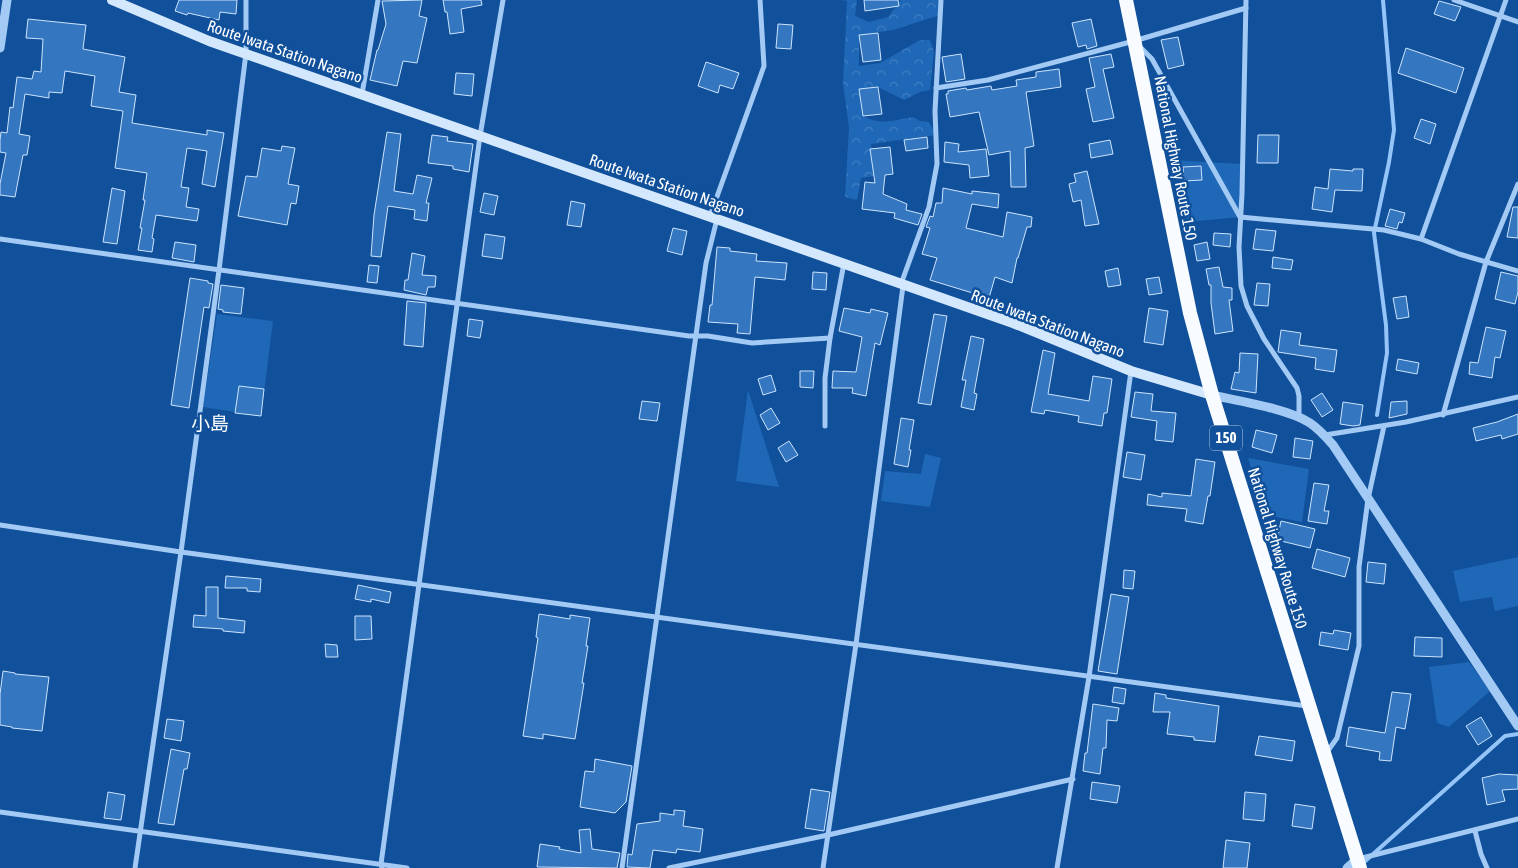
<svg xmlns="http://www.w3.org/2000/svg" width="1518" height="868" font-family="'Asap Condensed','Noto Sans JP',sans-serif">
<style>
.green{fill:#1f68b7}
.forest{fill:url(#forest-crowns)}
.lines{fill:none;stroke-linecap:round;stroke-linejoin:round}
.stream{stroke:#95c5f8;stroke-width:4}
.building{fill:#3477c0;stroke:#cce4fe}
.minor{stroke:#a3caf4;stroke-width:5}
.tertiary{stroke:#a3caf4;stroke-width:9}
.secondary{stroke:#d3e7fd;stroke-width:10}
.trunk{stroke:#f8fbff;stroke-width:14}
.labels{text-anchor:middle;stroke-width:5;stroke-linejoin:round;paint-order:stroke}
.shield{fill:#11509a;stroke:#b8cae1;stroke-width:1}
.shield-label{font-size:15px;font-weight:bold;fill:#fff}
.street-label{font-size:16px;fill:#fff;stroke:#11509a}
.quarter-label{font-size:19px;fill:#fff;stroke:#11509a}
</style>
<defs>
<pattern id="forest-crowns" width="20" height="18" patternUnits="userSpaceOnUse" patternTransform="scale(1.25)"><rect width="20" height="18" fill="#1f68b7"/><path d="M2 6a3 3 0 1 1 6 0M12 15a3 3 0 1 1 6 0" fill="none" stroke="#417fc2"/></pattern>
</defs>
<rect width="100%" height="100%" fill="#11509a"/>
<g class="green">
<polygon points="1171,160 1242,164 1240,217 1187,222"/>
<polygon points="217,314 273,321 261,416 203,407"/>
<polygon points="748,390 779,487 736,481"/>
<polygon points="925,454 941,458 930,507 881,501 885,471 921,474"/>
<polygon points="1248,458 1309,469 1302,522 1266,515"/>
<polygon points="1518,557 1518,606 1495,611 1492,597 1460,602 1453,571"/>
<polygon points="1469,662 1490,691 1449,727 1437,723 1429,667"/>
</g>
<path class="forest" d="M842 0H857L855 16 869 22 888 17 901 0H940V15L893 30 859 35V66L880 63 920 40H930L934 52 930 90 920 92 904 100 878 87 859 90 863 116C881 126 894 120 913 117L920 121 929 122 936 135 871 144 874 176 861 178 857 200 845 197 849 128 843 83 847 1Z"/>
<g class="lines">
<g class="stream">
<polyline points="1377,415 1387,353 1386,325 1374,233 1389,162 1394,130 1383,0"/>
<polyline points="1362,864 1505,736 1518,734"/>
</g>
</g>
<g class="building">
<polygon points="179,0 237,0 236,14 220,12 219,20 188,13 187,15 175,11"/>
<polygon points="422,0 419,16 427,18 417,63 403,61 397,86 370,80 377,50 378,50 386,24 382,1"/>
<polygon points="443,0 481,0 482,5 461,9 464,32 450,34 447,12 445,12"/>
<polygon points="864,0 898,0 899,6 865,11"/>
<polygon points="1439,1 1461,7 1455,21 1434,14"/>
<polygon points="28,19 86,25 83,49 125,57 119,92 136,95 132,123 207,135 207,130 224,133 215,187 202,184 207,151 187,148 181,187 189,188 186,207 199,209 197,221 156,215 152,238 154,239 152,252 138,250 142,228 140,228 145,200 143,200 147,173 115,168 123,111 91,106 95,76 65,71 62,93 49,92 49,98 25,94 19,134 30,136 27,155 23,155 15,197 0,195 0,184 6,153 0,152 0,140 1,132 7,133 10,107 13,108 17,77 32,79 34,71 41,72 43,39 26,38"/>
<polygon points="1091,19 1097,46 1087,49 1086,45 1078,47 1072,23"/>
<polygon points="778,24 793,25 791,49 776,48"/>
<polygon points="878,33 881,60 863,62 859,35"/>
<polygon points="1178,37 1184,65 1168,69 1161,40"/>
<polygon points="1406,48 1464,68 1456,93 1398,73"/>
<polygon points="961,54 965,79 946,82 942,57"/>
<polygon points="1111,54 1114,67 1103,69 1114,118 1093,122 1086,89 1095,87 1089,58"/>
<polygon points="706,62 739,73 733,89 720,85 718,93 698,86"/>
<polygon points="1059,69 1061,87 1026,92 1034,146 1025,148 1026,187 1011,187 1010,151 989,155 979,112 950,117 946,94 948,94 948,91 966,88 967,90 991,86 992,90 1017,86 1016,80 1036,77 1036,72"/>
<polygon points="456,73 474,74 472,96 454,94"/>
<polygon points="878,87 882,114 863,116 859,89"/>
<polygon points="1421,119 1436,124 1430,144 1414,138"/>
<polygon points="387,132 401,134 394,191 413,194 417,175 432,178 426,203 429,203 427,221 414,219 415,210 388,206 381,257 371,256 374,215"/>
<polygon points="432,135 448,137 447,141 473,144 469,172 453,169 453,166 428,163"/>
<polygon points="1258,135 1279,135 1278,163 1257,163"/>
<polygon points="927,137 928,148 906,151 904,140"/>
<polygon points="1110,140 1113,154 1091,158 1089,144"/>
<polygon points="945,142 959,144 958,152 986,149 989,176 970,178 969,165 944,162"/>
<polygon points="282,146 295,148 288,184 299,186 296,204 291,203 287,225 238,216 246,176 257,177 262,148 281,151"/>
<polygon points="890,147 893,174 885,175 883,194 907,204 906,210 922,214 918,225 894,218 895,213 862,209 865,182 875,183 870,149"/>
<polygon points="1201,166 1202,180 1184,181 1183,167"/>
<polygon points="1330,169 1353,171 1353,169 1363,169 1362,191 1335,190 1332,212 1312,209 1315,187 1328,189"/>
<polygon points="1087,171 1099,224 1085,226 1081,200 1073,202 1069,184 1076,182 1074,174"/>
<polygon points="112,188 125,191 117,244 103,242"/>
<polygon points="943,188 972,194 972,191 999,194 998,208 972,204 966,228 1003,237 1007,212 1032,217 1031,227 1027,227 1018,258 1017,258 1012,283 995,277 989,298 930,280 937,258 922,254 930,228 926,227 930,216 933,217 936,203 942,203"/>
<polygon points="484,193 498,196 494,215 480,212"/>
<polygon points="571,201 585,204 581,227 567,225"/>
<polygon points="1513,207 1518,207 1518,238 1507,237"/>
<polygon points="1390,209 1405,213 1402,223 1399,222 1397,229 1385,226"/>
<polygon points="673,228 687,231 682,255 667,251"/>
<polygon points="1256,229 1276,231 1273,251 1253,249"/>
<polygon points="1214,233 1231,234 1230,247 1213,245"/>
<polygon points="485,234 505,237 502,259 482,256"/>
<polygon points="175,242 196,245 194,262 172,258"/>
<polygon points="1207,242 1210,259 1197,261 1194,245"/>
<polygon points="717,247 730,248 730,251 757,254 756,261 787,263 785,280 755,277 750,334 737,333 738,324 708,322 710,305 712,305"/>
<polygon points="412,253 425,256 422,275 436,276 435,287 428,287 426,295 404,290 405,280 408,280"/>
<polygon points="1273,257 1293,260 1291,270 1272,268"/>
<polygon points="369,265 379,266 377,283 367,282"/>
<polygon points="1219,267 1223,287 1232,288 1232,300 1229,300 1233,331 1215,334 1211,303 1211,285 1209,285 1206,269"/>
<polygon points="1118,268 1121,285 1108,287 1105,271"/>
<polygon points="813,272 827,273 826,290 812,289"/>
<polygon points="1501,272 1518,276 1518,292 1515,304 1495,299"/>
<polygon points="1159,277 1162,293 1149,295 1146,279"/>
<polygon points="190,278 208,281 208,283 213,284 209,308 204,307 189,408 171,405"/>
<polygon points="1257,283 1270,284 1268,306 1254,305"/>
<polygon points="221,285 244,288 241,314 223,312 223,310 218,309"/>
<polygon points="1406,296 1409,317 1397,319 1393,298"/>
<polygon points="407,301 426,303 423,347 404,345"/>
<polygon points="844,308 870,313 871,309 888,313 880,345 875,343 866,396 852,393 853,388 832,388 833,371 856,372 862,337 839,331"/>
<polygon points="1149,308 1168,311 1163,345 1144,342"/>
<polygon points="934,314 947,316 931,405 918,403"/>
<polygon points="469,319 483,321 480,338 467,336"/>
<polygon points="1486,327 1506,331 1500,358 1495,357 1492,378 1469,374 1470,362 1478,363"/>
<polygon points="1281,330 1301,333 1299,345 1337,350 1334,372 1315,369 1316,358 1278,352"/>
<polygon points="971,336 984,339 974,393 977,394 974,410 961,407 966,380 962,380"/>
<polygon points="1043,350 1055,353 1048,394 1089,401 1093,376 1112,379 1107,413 1104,413 1102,426 1078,422 1079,416 1045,410 1044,414 1031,412"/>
<polygon points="1240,353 1258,354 1256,393 1231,389 1235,372 1239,373"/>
<polygon points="1398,359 1419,363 1417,374 1396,370"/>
<polygon points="800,371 814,371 813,388 800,387"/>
<polygon points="771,375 776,391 763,395 758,379"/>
<polygon points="239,386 264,389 261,416 235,413"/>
<polygon points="1135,392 1153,394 1151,411 1176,413 1173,442 1155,440 1157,421 1131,417"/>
<polygon points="1322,393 1333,410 1322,417 1311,400"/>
<polygon points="642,401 660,403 657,421 639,419"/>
<polygon points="1407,401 1407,414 1389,418 1391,402"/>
<polygon points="1343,402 1363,405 1360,425 1353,426 1340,424"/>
<polygon points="771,408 780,423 768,430 760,415"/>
<polygon points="1518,414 1518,434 1502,439 1501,435 1476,441 1473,428 1497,422"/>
<polygon points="901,418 914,420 909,450 911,450 908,467 894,464"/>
<polygon points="1256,430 1277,435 1272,453 1252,447"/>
<polygon points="1295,438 1313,441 1310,459 1293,457"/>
<polygon points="789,441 798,455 786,462 778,448"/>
<polygon points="1127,452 1145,455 1141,480 1123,477"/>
<polygon points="1196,459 1215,462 1210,496 1208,496 1203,524 1185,521 1187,509 1147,505 1148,494 1162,497 1162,493 1191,496"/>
<polygon points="1314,483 1329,485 1324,511 1329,511 1327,524 1308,521"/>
<polygon points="1281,521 1315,529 1310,548 1277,540"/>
<polygon points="1317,549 1350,558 1345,577 1312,568"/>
<polygon points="1368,562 1386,564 1384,584 1366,582"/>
<polygon points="1124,570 1135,571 1133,589 1123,588"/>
<polygon points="226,576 261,579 260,592 247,591 247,588 225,588"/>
<polygon points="358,585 391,592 389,603 371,599 371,602 355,599"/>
<polygon points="206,587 218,587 218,618 245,621 244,633 223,631 223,629 193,627 194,615 206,616"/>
<polygon points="1111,594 1129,597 1117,674 1098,671"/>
<polygon points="539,614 570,619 570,615 590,618 586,646 588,646 582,683 584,683 575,739 543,734 543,739 523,736 538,638 536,637"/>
<polygon points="355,616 371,616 372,639 355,640"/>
<polygon points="1334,630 1351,633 1348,650 1319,645 1321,632 1333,634"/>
<polygon points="1415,637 1442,638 1442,657 1414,656"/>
<polygon points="325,644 337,645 338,657 326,657"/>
<polygon points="3,671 15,673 15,674 49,677 42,731 12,728 12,727 0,725 0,694"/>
<polygon points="1114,687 1126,689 1124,704 1112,702"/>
<polygon points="1392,692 1411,694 1405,729 1396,727 1391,761 1379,760 1380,752 1346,746 1349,727 1385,733"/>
<polygon points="1155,693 1166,695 1166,698 1219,706 1215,742 1194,740 1194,737 1167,734 1170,712 1153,712"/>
<polygon points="1093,704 1119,708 1117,721 1107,720 1106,748 1103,748 1100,774 1083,771 1085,753 1087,753"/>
<polygon points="1481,717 1492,736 1478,745 1466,726"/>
<polygon points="167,719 184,721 181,741 164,738"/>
<polygon points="1259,736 1295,741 1292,761 1255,755"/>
<polygon points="171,749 190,753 187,769 184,769 174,825 158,823"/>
<polygon points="595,759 632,766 626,802 615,813 580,807 585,771 594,772"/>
<polygon points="1499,774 1518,775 1518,789 1502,790 1505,801 1487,805 1482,778"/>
<polygon points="1092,782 1120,786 1117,803 1090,799"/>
<polygon points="811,789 830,792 824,831 805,828"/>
<polygon points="108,792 125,795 121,820 104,818"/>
<polygon points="1245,792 1266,794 1264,821 1243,819"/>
<polygon points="1295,804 1315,807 1312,829 1292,826"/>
<polygon points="674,810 685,811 683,826 703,829 700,852 677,849 676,853 653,850 650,868 627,867 628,854 632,855 637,824 660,821 660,813 674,815"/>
<polygon points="590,829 592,849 620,853 617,868 537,867 540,844 560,847 559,849 581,853 579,830"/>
<polygon points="1226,840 1250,843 1247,868 1223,868"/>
</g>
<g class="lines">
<g class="minor">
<polyline points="1246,0 1242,194 1239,247 1241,286 1247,306 1264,339 1297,388 1299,396 1299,417"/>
<polyline points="1454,0 1518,22"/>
<polyline points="1140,47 1152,59 1240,217 1384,230 1421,239 1459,254 1518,271"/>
<polyline points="936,88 988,80 1134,41 1246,8"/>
<polyline points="362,94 378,0"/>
<polyline points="710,216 764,66 760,0"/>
<polyline points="0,239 689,336 708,336 752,343 830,338"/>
<polyline points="1421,239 1506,0"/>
<polyline points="901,284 929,207 937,164 935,111 941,0"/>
<polyline points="1443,415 1486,262 1518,184"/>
<polyline points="825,426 825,378 830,338 844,263"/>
<polyline points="1325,435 1406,422 1518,397"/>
<polyline points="0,525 181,552 1307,706"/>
<polyline points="1327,752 1337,738 1359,646 1359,567 1368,499 1384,426"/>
<polyline points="0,812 407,868"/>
<polyline points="1475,831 1481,854 1487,868"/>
<polyline points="1358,859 1518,819"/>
<polyline points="135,868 181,552 219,270 246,53 246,0"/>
<polyline points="382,868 381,864 480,136 503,0"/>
<polyline points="622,868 706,263 717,219"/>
<polyline points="669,868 828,835 1073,779"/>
<polyline points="823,868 856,644 903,286"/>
<polyline points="1057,868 1089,677 1131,371"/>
</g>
<g class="tertiary">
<polyline points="0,48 7,0"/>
<path d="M1212 395C1239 401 1289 409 1310 423 1319 429 1326 437 1333 445L1518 726"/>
<polyline points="1347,868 1357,859"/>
</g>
<polyline class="secondary" points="112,0 209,41 1013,323 1131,371 1212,395"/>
<polyline class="trunk" points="1126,0 1190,313 1212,395 1360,868"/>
</g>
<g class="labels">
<rect class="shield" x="1210" y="425.5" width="32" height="25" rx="4"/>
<g class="shield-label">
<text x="1226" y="443">150</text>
</g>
<g class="street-label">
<text transform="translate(285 51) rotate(19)" y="6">Route Iwata Station Nagano</text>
<text transform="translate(1176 158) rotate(79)" y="6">National Highway Route 150</text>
<text transform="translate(667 185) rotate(19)" y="6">Route Iwata Station Nagano</text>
<text transform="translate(1048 323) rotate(21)" y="6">Route Iwata Station Nagano</text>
<text transform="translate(1278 548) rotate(73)" y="6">National Highway Route 150</text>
</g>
<g class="quarter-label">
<text x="210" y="430">小島</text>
</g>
</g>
</svg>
